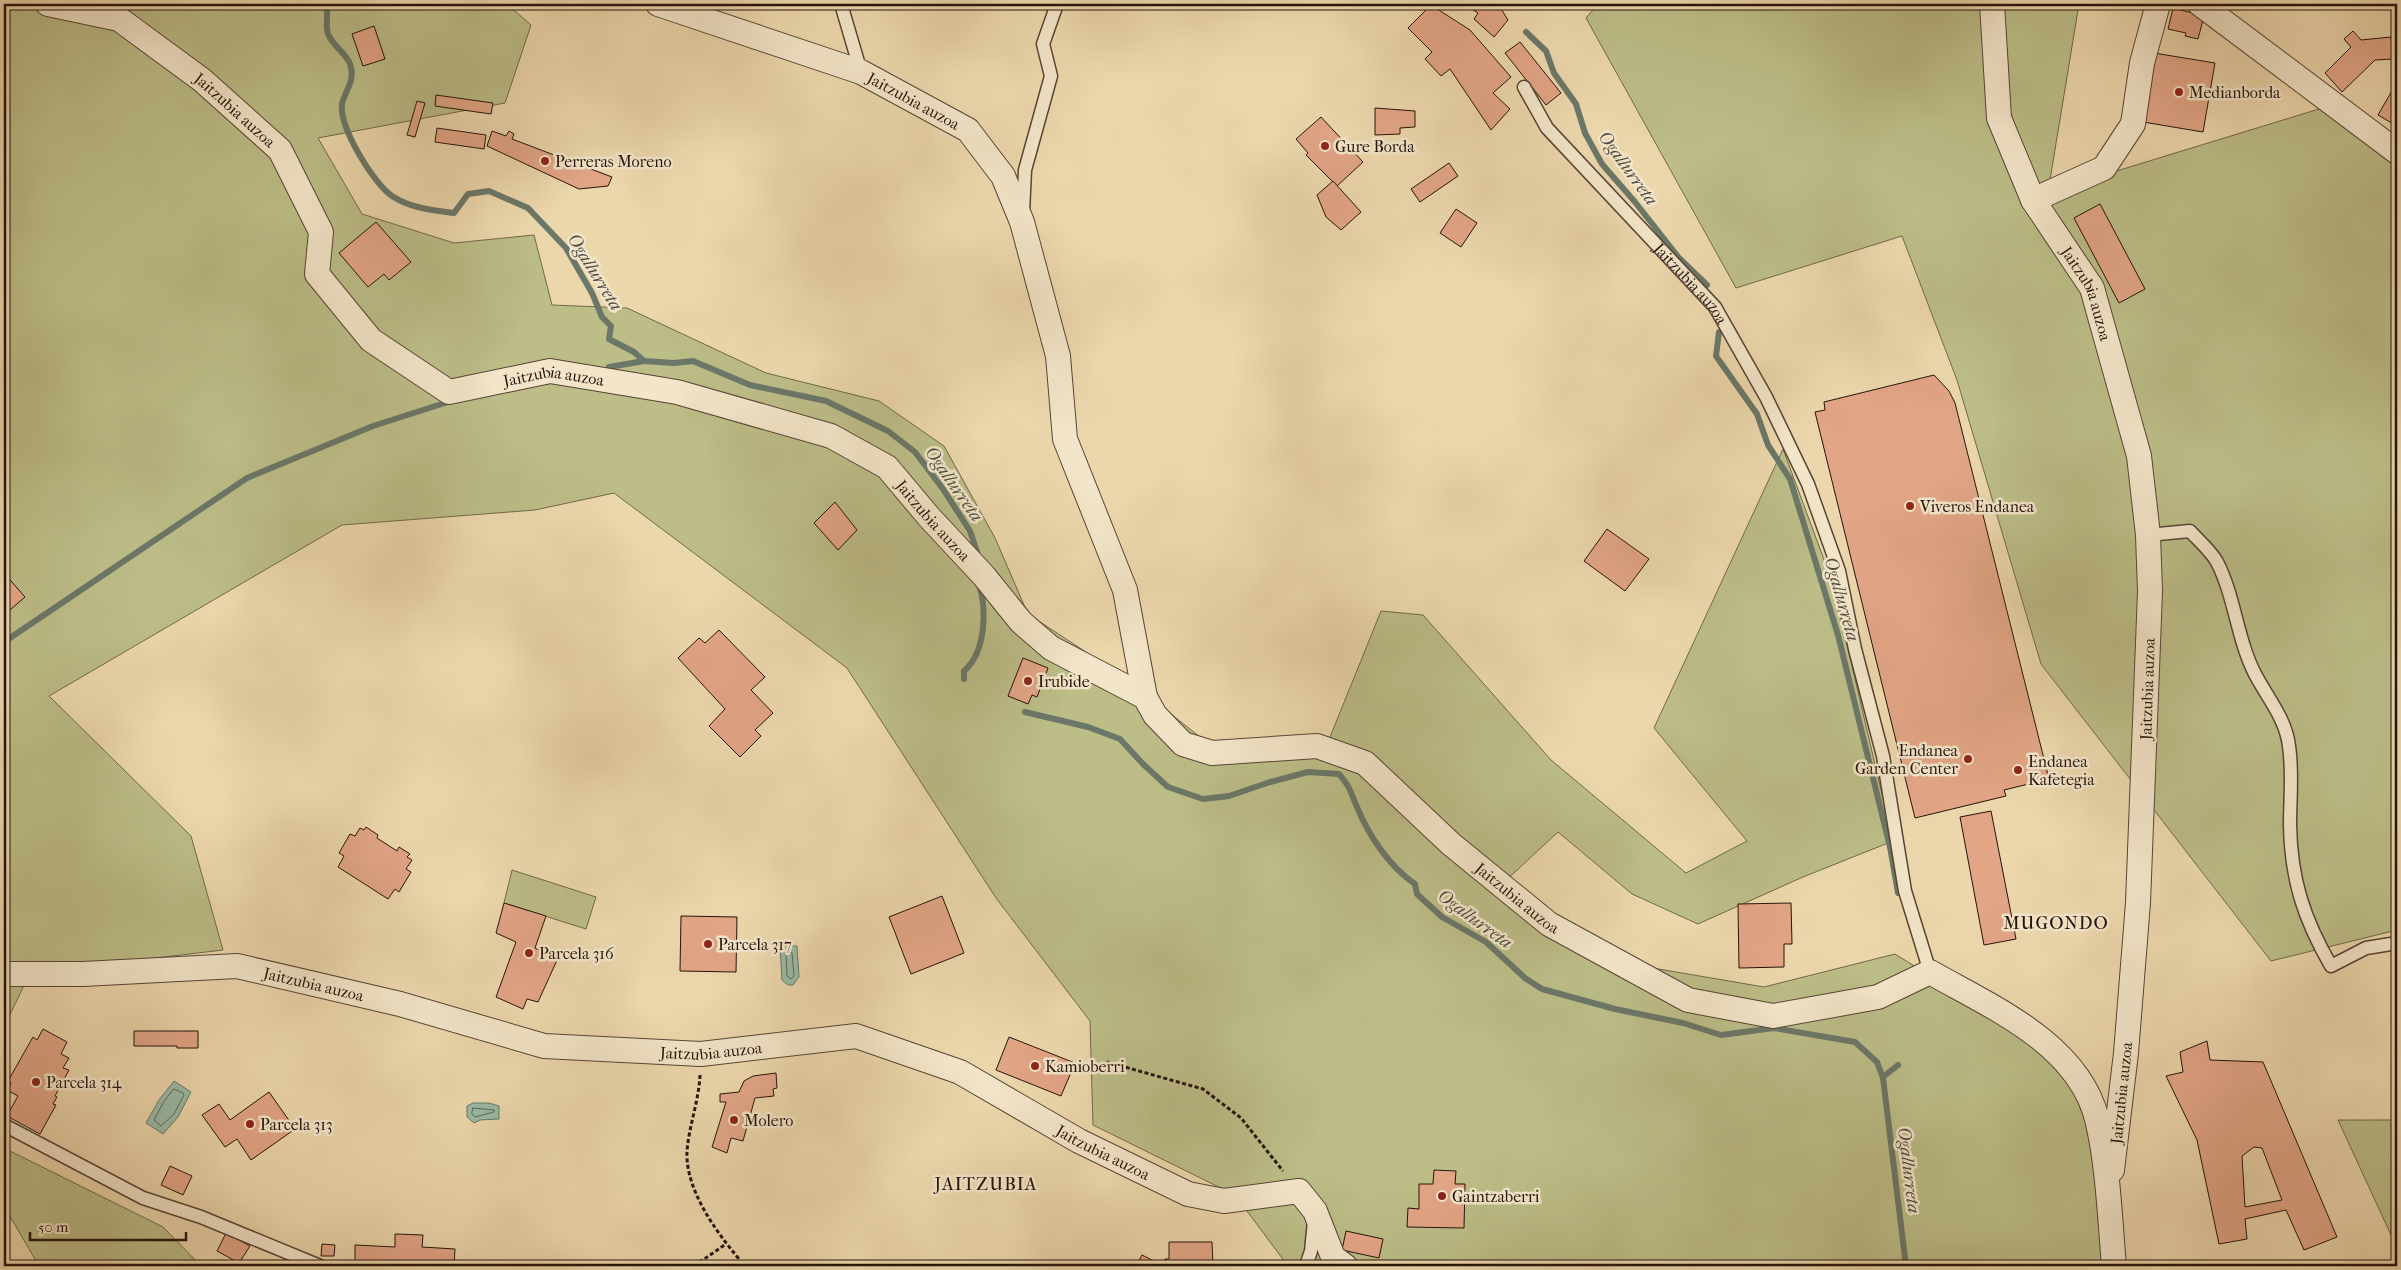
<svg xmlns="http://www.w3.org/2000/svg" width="2401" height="1270" font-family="'IM FELL French Canon',serif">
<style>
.green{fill:#bcbd87;stroke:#70684a}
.water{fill:#99baa6;stroke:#6b7768}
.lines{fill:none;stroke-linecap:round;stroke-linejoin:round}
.shore{stroke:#5f6659;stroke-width:1}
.stream{stroke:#6b7768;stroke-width:6}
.building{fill:#e2a586;stroke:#25130c;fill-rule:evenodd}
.lane-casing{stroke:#574434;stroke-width:15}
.street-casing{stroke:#574434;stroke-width:26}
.path{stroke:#25130c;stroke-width:3;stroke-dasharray:4 2.5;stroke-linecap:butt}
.lane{stroke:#f3e5c9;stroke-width:12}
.street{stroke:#f3e5c9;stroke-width:24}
.poi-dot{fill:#8f2418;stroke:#f3e5c9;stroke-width:2}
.labels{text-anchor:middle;stroke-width:5;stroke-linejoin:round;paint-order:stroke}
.poi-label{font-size:16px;fill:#25130c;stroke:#f3e5c9;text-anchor:start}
.street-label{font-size:16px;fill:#25130c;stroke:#f3e5c9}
.water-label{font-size:18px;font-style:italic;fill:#4e4d42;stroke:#f3e5c9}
.neighbourhood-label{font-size:18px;letter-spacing:1px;fill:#25130c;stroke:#f3e5c9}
</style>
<rect width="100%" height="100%" fill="#ecd7ac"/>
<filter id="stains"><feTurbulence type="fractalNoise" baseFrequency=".004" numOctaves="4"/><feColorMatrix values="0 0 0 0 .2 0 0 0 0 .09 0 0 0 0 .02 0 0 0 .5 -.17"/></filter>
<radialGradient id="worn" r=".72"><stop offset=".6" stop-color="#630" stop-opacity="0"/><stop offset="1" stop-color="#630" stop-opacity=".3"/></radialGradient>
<g class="green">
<polygon points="4,4 507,4 531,25 505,103 318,138 362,214 454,243 534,235 552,305 627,308 766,373 879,401 944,446 995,538 1028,614 1124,677 1214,748 1324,752 1381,611 1423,615 1551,760 1686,873 1747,841 1654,728 1783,449 1832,581 1893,841 1803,877 1698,924 1632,894 1558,832 1501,885 1594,958 1764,987 1895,954 2023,1033 2070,1079 2092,1140 2103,1266 1288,1266 1235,1195 1093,1125 1090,1021 996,898 847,668 614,493 535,510 342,525 49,696 191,836 223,950 30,973 4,1027"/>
<polygon points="1598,4 2079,4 2048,192 2332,105 2397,156 2397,930 2271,961 2041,664 1957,380 1902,236 1736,288 1586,18"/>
<polygon points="512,870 596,897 586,929 504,903"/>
<polygon points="2338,1120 2397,1120 2397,1248"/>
<polygon points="4,1148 163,1227 201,1266 39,1266 4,1206"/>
</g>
<g class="water">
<polygon points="780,946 797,946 799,977 793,985 788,985 782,980"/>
<polygon points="174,1081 191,1092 178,1117 163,1134 146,1123 159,1100"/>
<polygon points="473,1103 489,1103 499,1106 499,1119 480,1120 474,1123 467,1117 467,1106"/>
</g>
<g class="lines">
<g class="shore">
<polygon points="788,951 792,953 794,976 791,979 787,976 786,953"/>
<polygon points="174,1089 183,1093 184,1095 174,1114 161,1126 154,1120 163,1103"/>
<polygon points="473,1108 494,1110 494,1112 475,1117 472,1114"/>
</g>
<g class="stream">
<path d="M326 4C329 13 325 25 328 34 333 46 346 53 350 64 356 80 345 91 342 104 339 127 373 183 392 196 410 208 432 210 454 213L468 194 489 191 528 208 566 248 592 293 602 317 611 326 609 339 634 352 644 361 674 363 693 361 750 385 826 401 888 431 915 452 943 489 970 531 977 552"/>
<polyline points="1526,32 1546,51 1554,73 1576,104 1585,133 1602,164 1635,202 1679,258 1707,285"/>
<polyline points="1719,332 1716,356 1757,414 1768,445 1790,479 1838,635 1890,847 1898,893"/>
<polyline points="609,367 644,361"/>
<polyline points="4,642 247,478 373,426 451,401"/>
<path d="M964 679V671C986 652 987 610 979 584"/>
<path d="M1025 712 1088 727 1120 739 1143 764 1168 787 1203 799 1229 796 1270 782 1308 772 1339 774C1351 788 1350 791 1357 807 1369 836 1389 866 1415 884L1417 894 1442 917 1486 942 1525 978 1542 989 1615 1009 1683 1023 1721 1035 1774 1028 1855 1042 1877 1062 1883 1078 1906 1266"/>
<polyline points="1883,1077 1898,1065"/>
</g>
</g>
<g class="building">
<polygon points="1468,4 1498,4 1508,20 1494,37 1474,19 1478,13 1467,6"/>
<polygon points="1431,5 1470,30 1511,77 1493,93 1510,109 1491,130 1450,69 1441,76 1425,59 1432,52 1408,28"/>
<polygon points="2173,8 2204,16 2198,39 2185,36 2186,33 2168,29"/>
<polygon points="374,26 385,59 363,66 352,34"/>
<polygon points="2353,31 2361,40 2391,37 2393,59 2375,60 2342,92 2325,73 2351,47 2344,39"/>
<polygon points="1520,42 1561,93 1546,105 1505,53"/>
<polygon points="2154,53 2215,63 2203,132 2143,122"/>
<polygon points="2397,82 2397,126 2378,115"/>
<polygon points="436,95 493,103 491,114 435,106"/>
<polygon points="417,101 425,103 415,137 407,135"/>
<polygon points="1375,108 1415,111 1415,127 1400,128 1400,134 1375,135"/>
<polygon points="1321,117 1363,162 1337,186 1306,155 1308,153 1296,139"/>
<polygon points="437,128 486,135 484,149 435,142"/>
<polygon points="492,131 506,136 509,131 514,134 512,139 612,177 608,186 579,189 487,146"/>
<polygon points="1449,163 1458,176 1420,202 1411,189"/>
<polygon points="1333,181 1361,212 1341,230 1326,217 1317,195"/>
<polygon points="2100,204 2145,289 2119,303 2074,218"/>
<polygon points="1456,209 1477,223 1461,247 1440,233"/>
<polygon points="376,222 411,262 389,280 384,274 368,287 339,253"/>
<polygon points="1934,375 1949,391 1955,403 2049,779 2004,790 2006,796 1915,818 1815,412 1825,410 1824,402"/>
<polygon points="835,502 857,530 838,550 814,523"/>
<polygon points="1607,529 1649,559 1625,591 1584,561"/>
<polygon points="4,573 25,597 4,615"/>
<polygon points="719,630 765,677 751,690 773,713 755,730 761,736 740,757 709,726 725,709 678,658 699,638 705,643"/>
<polygon points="1023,658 1048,668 1037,697 1032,695 1028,704 1008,696"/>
<polygon points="1991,811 2016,939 1984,945 1960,817"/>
<polygon points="366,827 378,835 377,838 397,851 399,847 410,854 407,857 412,860 406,869 411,872 399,892 395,889 388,899 338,867 344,856 339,853 350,834 355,836 360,828 364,830"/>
<polygon points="942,896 964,953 911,974 889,917"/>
<polygon points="504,903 546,916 535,948 558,958 538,1002 527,999 523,1009 496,997 516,942 496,933"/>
<polygon points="1791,903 1792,944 1784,944 1784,967 1739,968 1738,904"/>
<polygon points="681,916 737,917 736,972 680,971"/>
<polygon points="2396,1017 2397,1017 2397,1058 2392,1058"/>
<polygon points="43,1029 67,1042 61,1054 69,1058 63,1068 69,1070 55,1096 57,1097 53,1104 56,1105 40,1134 7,1116 18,1096 7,1090 11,1083 8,1081 33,1037 37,1040"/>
<polygon points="134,1031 198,1031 198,1048 177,1048 177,1046 134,1046"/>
<polygon points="1009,1037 1075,1063 1061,1096 996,1070"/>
<path d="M2207 1041 2210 1060 2263 1062 2337 1237 2304 1250 2286 1210 2245 1219 2247 1239 2219 1244 2197 1140 2166 1076 2183 1072 2180 1052ZM2254 1147 2262 1148 2282 1200 2245 1207 2242 1156Z"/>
<polygon points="776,1073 777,1088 773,1089 774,1096 755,1098 743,1141 731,1138 727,1153 712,1147 726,1102 720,1102 720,1094 739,1092 744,1081 753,1076"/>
<polygon points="269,1092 295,1129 251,1160 237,1139 225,1147 202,1115 219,1104 230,1120"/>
<polygon points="170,1166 192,1176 183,1195 161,1185"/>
<polygon points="1434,1170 1456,1171 1455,1184 1465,1184 1464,1228 1407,1227 1408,1208 1419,1209 1419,1184 1433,1184"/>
<polygon points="1346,1231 1383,1239 1379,1258 1342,1250"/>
<polygon points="226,1233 250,1246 239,1263 217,1251"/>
<polygon points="395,1234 423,1235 422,1247 455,1249 454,1266 355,1266 355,1245 395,1247"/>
<polygon points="1169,1242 1212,1242 1213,1266 1165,1266 1165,1259 1169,1259"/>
<polygon points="322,1244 335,1245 334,1256 321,1256"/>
<polygon points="1142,1255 1164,1266 1136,1266"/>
</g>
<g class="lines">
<defs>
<g id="lane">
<polyline points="841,4 861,72"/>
<path id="s1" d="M1524 87 1547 128 1715 307 1766 397 1808 484 1839 571 1855 649 1883 756 1905 891 1930 972"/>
<polyline points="1023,212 1025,170 1051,76 1043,44 1057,4"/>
<path d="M2148 535 2190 531C2198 540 2211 551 2217 562 2235 597 2237 639 2255 674 2267 697 2286 719 2289 746 2293 773 2290 798 2290 825 2291 880 2304 919 2331 966L2366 948 2397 943"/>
<polyline points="4,1125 143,1198 201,1217 320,1266"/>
<polyline points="1306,1266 1311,1251 1314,1221"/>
</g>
<g id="street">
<path id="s2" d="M48 4 119 19 202 80 280 150 321 232 317 274 371 340 449 392 550 371 677 392 831 436 887 467 929 517 984 576 1021 622 1051 648 1145 697 1155 715 1183 744 1212 753 1317 746 1365 763 1451 844 1549 924 1688 1000 1773 1016 1878 997 1930 972C1991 1007 2078 1043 2097 1119 2108 1164 2110 1220 2114 1266"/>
<path id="s3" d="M658 4 861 72 968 130 1003 176 1022 222 1058 356 1065 439 1125 590 1145 697"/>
<path id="s4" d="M1992 4 1999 118 2033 200 2092 288 2139 456 2148 535 2150 591 2138 903 2126 1053 2112 1170"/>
<polyline points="2200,4 2397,152"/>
<polyline points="2033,200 2104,168 2133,124 2142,63 2158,4"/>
<path id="s5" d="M4 974H83L237 966 400 1004 544 1046 701 1054 856 1036 960 1072 1079 1141 1188 1194 1224 1201 1299 1191 1315 1211 1333 1257 1345 1266"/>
</g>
</defs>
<use href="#lane" class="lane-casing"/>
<use href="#street" class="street-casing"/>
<g class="path">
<polyline points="1107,1062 1203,1089 1241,1118 1283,1171"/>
<path d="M700 1075C699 1100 689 1126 687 1151 685 1192 720 1237 745 1266"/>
<polyline points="694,1266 726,1244"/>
</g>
<use href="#lane" class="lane"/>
<use href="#street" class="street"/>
</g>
<g class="poi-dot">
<circle cx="2179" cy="92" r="5"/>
<circle cx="1325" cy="146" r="5"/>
<circle cx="545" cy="161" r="5"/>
<circle cx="1910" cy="506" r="5"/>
<circle cx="1028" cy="681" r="5"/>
<circle cx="1968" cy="759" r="5"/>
<circle cx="2018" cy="770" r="5"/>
<circle cx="708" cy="944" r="5"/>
<circle cx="529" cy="953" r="5"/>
<circle cx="1035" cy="1066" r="5"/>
<circle cx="36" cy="1082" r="5"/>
<circle cx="734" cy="1120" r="5"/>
<circle cx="250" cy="1124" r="5"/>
<circle cx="1442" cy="1196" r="5"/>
</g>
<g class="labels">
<g class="poi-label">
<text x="2189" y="98">Medianborda</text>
<text x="1335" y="152">Gure Borda</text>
<text x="555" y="167">Perreras Moreno</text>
<text x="1920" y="512">Viveros Endanea</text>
<text x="1038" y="687">Irubide</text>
<text x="1958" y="756" text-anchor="end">Endanea<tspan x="1958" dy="18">Garden Center</tspan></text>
<text x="2028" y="767">Endanea<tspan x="2028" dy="18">Kafetegia</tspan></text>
<text x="718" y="950">Parcela 317</text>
<text x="539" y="959">Parcela 316</text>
<text x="1045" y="1072">Kamioberri</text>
<text x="46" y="1088">Parcela 314</text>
<text x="744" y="1126">Molero</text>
<text x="260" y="1130">Parcela 313</text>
<text x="1452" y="1202">Gaintzaberri</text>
</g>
<g class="street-label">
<text dy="6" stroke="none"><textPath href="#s3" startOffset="274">Jaitzubia auzoa</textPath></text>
<text dy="6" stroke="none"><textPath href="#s2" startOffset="220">Jaitzubia auzoa</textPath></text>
<text dy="6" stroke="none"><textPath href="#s1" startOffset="259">Jaitzubia auzoa</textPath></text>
<text dy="6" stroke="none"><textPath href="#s4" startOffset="312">Jaitzubia auzoa</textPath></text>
<text dy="6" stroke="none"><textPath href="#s2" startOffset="700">Jaitzubia auzoa</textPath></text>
<text dy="6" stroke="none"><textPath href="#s2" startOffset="1120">Jaitzubia auzoa</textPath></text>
<text transform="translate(2147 689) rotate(-88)" y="6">Jaitzubia auzoa</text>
<text dy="6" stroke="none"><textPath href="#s2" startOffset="1851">Jaitzubia auzoa</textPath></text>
<text dy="6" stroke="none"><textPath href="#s5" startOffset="312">Jaitzubia auzoa</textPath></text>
<text dy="6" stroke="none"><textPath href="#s5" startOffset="718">Jaitzubia auzoa</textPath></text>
<text transform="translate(2121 1093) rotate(-84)" y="6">Jaitzubia auzoa</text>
<text dy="6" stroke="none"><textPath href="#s5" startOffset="1138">Jaitzubia auzoa</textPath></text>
</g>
<g class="water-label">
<text transform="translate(1628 168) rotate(54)" y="6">Ogallurreta</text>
<text transform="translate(595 272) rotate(58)" y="6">Ogallurreta</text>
<text transform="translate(954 484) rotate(55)" y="6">Ogallurreta</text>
<text transform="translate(1842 599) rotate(74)" y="6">Ogallurreta</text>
<text transform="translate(1475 919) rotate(36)" y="6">Ogallurreta</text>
<text transform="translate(1909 1170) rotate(83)" y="6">Ogallurreta</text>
</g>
<g class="neighbourhood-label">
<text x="2056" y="929">MUGONDO</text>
<text x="986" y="1190">JAITZUBIA</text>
</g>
</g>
<rect width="2401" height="1270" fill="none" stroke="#ecd7ac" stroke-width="20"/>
<rect x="5" y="5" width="2391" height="1260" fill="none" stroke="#25130c" stroke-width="2.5"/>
<rect x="10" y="10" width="2381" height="1250" fill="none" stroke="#25130c"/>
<path d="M30 1232v8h156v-8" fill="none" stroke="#25130c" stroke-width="2.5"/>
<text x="38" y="1232" font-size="15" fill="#25130c" stroke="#f3e5c9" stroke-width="4" paint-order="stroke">50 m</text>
<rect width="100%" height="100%" filter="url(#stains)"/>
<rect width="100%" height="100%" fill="url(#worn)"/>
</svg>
